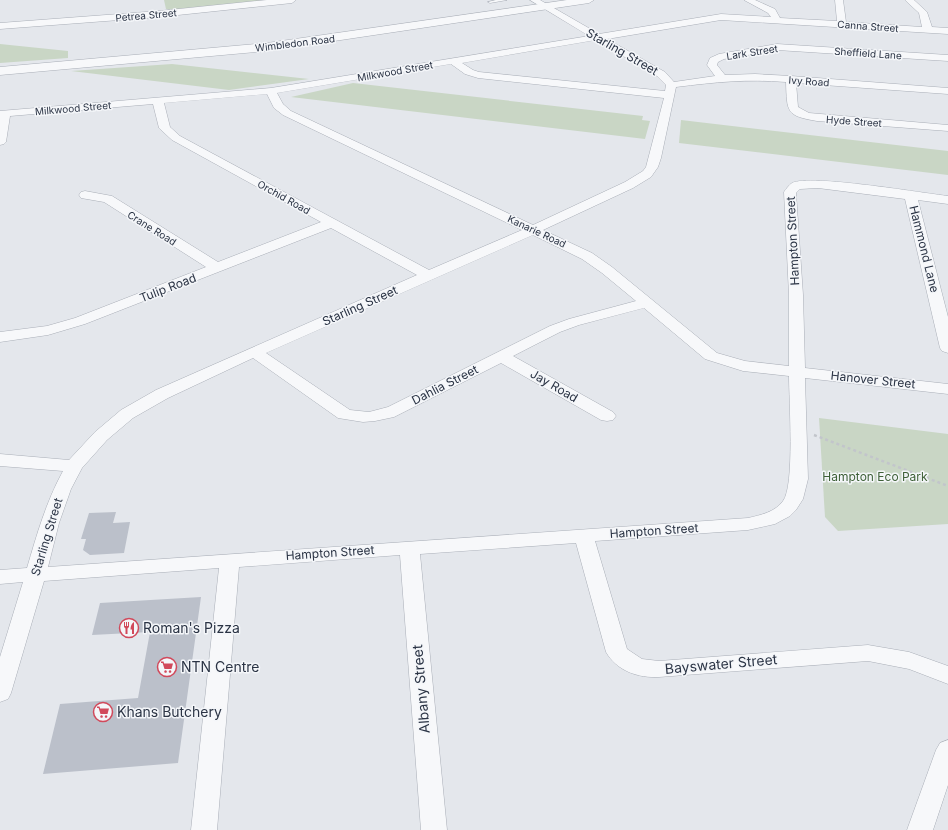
<svg xmlns="http://www.w3.org/2000/svg" width="948" height="830" font-family="Inter,sans-serif">
<style>
.green{fill:#c9d6c5}
.building{fill:#bbc0ca}
.lines{fill:none;stroke-linecap:round;stroke-linejoin:round}
.service-casing{stroke:#a9aeb7;stroke-width:1}
.minor-casing{stroke:#a9aeb7;stroke-width:1}
.tertiary-casing{stroke:#a9aeb7;stroke-width:1}
.path{stroke:#c2c5cb;stroke-width:2.5;stroke-dasharray:3 3;stroke-linecap:butt}
.service{fill:#f7f8fa;fill-rule:evenodd}
.minor{fill:#f7f8fa;fill-rule:evenodd}
.tertiary{fill:#f7f8fa;fill-rule:evenodd}
.labels{text-anchor:middle;stroke-width:3;stroke-linejoin:round;paint-order:stroke}
.far-street-label{font-size:10px;fill:#2b3445;stroke:#f4f6f9}
.street-label{font-size:12px;fill:#2b3445;stroke:#f4f6f9}
.park-label{font-size:12px;fill:#3f6138;stroke:#f4f6f9}
.near-poi-label{font-size:14px;fill:#2b3445;stroke:#f4f6f9;text-anchor:start}
.near-street-label{font-size:14px;fill:#2b3445;stroke:#f4f6f9}
</style>
<rect width="100%" height="100%" fill="#e4e7ec"/>
<g class="green">
<polygon points="164,0 270,0 175,11 166,9"/>
<polygon points="0,44 68,51 68,58 0,63"/>
<polygon points="172,64 309,79 229,90 71,71"/>
<polygon points="353,83 643,116 642,120 650,121 645,139 291,97"/>
<polygon points="681,120 948,151 948,175 679,143"/>
<polygon points="819,418 948,434 948,524 838,531 825,517"/>
</g>
<g class="building">
<polygon points="116,512 113,523 130,522 124,553 90,555 83,550 86,539 81,539 89,513"/>
<polygon points="201,597 178,763 43,774 60,704 138,698 150,632 92,635 100,603"/>
</g>
<g class="lines">
<defs>
<polygon id="service" points="496,0 507,0 490,3 488,2"/>
<g id="minor">
<polygon points="267,0 296,0 292,3 159,17 0,29 0,23 159,11"/>
<path d="M530 0H540L599 34 721 14 771 17 768 13 744 0H755L775 9 780 18 837 21 835 0H843L846 22 922 27 919 13 905 0H914L927 12 932 27 948 28V34L721 20 607 39 665 72 674 82 715 76 707 65 710 58 719 54 777 44 948 55V61L777 50 724 59 718 62 717 65 725 75 755 74 791 76 948 88V94L796 83 798 107 809 113 948 125V131L817 121C786 116 787 112 786 82 746 79 716 82 676 87L661 158 658 167 651 177 633 188 543 230 592 253 612 267 717 353 745 361 789 366V295L784 192C786 189 789 185 792 183 810 174 921 193 948 196V204L918 200 948 317V353L942 351 940 348 905 199 818 188 800 189 796 193 803 295 805 368 948 384V394L805 378 808 479 803 499 796 510 790 516 775 524 748 530 595 541 627 649 642 659 659 661 868 645 909 652 948 666V684L909 669 868 661 659 677C638 678 617 671 606 652L576 543 420 554 447 830H421L400 555 239 567 217 830H191L219 568 44 581 11 693 8 699 0 702V657L23 582 0 584V570L27 568C37 534 46 502 63 471L0 466V454L69 460 95 432 121 410 156 390 417 275 331 228 85 324 48 335 0 342V332L47 326 75 318 206 267 104 202 81 198 79 195 81 192 85 191 112 196 218 262 321 222 172 140 159 128 153 104 10 116 6 142 4 144 0 145V111L271 88 589 36ZM596 40 657 76 666 85 665 91 479 72 473 70 462 63ZM451 64 465 74 478 78 664 98 646 167 643 171 625 182 533 225 291 111 283 104 277 93ZM267 94 274 108 283 115 522 230 429 270 180 136 170 127 164 103ZM533 235 582 259 602 273 636 301 569 319 550 326 388 407 369 412 350 410 266 353ZM644 308 705 359 743 371 789 376C789 399 795 486 783 501 775 512 761 515 748 518L48 567 59 523 71 489 82 468 107 440 133 418 168 398 253 358 338 418 363 422 375 421 394 417 501 363 601 420 607 421 613 420 616 416 613 412 513 356 560 332 579 325Z"/>
<polygon points="948,740 948,785 933,830 907,830 936,750 940,743"/>
</g>
<polygon id="tertiary" points="567,0 594,0 589,3 267,51 0,75 0,67 267,43"/>
</defs>
<use href="#service" class="service-casing"/>
<use href="#minor" class="minor-casing"/>
<use href="#tertiary" class="tertiary-casing"/>
<polyline class="path" points="814,435 948,486"/>
<use href="#service" class="service"/>
<use href="#minor" class="minor"/>
<use href="#tertiary" class="tertiary"/>
</g>
<defs>
<symbol id="restaurant-ring" viewBox="-11 -11 22 22"><circle r="9.5" fill="#f4f6f9" stroke="#d1495b" stroke-width="1.5"/><path d="M-5-6h1v4h1v-4h1v4h1v-4h1v5L-1.5 .5V6h-2V.5L-5-1ZM5-6V6H3V1.5H1.5Q1.5-4 5-6Z" fill="#d1495b"/></symbol>
<symbol id="supermarket-ring" viewBox="-11 -11 22 22"><circle r="9.5" fill="#f4f6f9" stroke="#d1495b" stroke-width="1.5"/><path d="M-6-5.5h2.5l.6 2H6L4.5 2H-2.5L-4.4-4H-6ZM-1.5 3.2a1.3 1.3 0 1 0 .1 0ZM3 3.2a1.3 1.3 0 1 0 .1 0Z" fill="#d1495b"/></symbol>
</defs>
<g fill-rule="evenodd">
<use href="#restaurant-ring" x="118" y="617" width="22" height="22"/>
<use href="#supermarket-ring" x="156" y="656" width="22" height="22"/>
<use href="#supermarket-ring" x="92" y="701" width="22" height="22"/>
</g>
<g class="labels">
<g class="far-street-label">
<text transform="translate(146 15) rotate(-5)" y="4">Petrea Street</text>
<text transform="translate(868 26) rotate(4)" y="4">Canna Street</text>
<text transform="translate(295 43) rotate(-7)" y="4">Wimbledon Road</text>
<text transform="translate(752 52) rotate(-9)" y="4">Lark Street</text>
<text transform="translate(868 53) rotate(4)" y="4">Sheffield Lane</text>
<text transform="translate(395 71) rotate(-10)" y="4">Milkwood Street</text>
<text transform="translate(809 81) rotate(4)" y="4">Ivy Road</text>
<text transform="translate(73 108) rotate(-5)" y="4">Milkwood Street</text>
<text transform="translate(854 121) rotate(4)" y="4">Hyde Street</text>
<text transform="translate(284 197) rotate(29)" y="4">Orchid Road</text>
<text transform="translate(152 228) rotate(32)" y="4">Crane Road</text>
<text transform="translate(537 231) rotate(25)" y="4">Kanarie Road</text>
</g>
<g class="street-label">
<text transform="translate(622 52) rotate(30)" y="4">Starling Street</text>
<text transform="translate(793 241) rotate(-93)" y="4">Hampton Street</text>
<text transform="translate(924 249) rotate(76)" y="4">Hammond Lane</text>
<text transform="translate(168 288) rotate(-21)" y="4">Tulip Road</text>
<text transform="translate(360 306) rotate(-24)" y="4">Starling Street</text>
<text transform="translate(873 380) rotate(6)" y="4">Hanover Street</text>
<text transform="translate(445 385) rotate(-27)" y="4">Dahlia Street</text>
<text transform="translate(554 386) rotate(30)" y="4">Jay Road</text>
<text transform="translate(654 531) rotate(-4)" y="4">Hampton Street</text>
<text transform="translate(47 537) rotate(-73)" y="4">Starling Street</text>
<text transform="translate(330 553) rotate(-4)" y="4">Hampton Street</text>
</g>
<g class="park-label">
<text x="875" y="481">Hampton Eco Park</text>
</g>
<g class="near-poi-label">
<text x="143" y="633">Roman's Pizza</text>
<text x="181" y="672">NTN Centre</text>
<text x="117" y="717">Khans Butchery</text>
</g>
<g class="near-street-label">
<text transform="translate(721 664) rotate(-5)" y="5">Bayswater Street</text>
<text transform="translate(421 689) rotate(-95)" y="5">Albany Street</text>
</g>
</g>
</svg>
